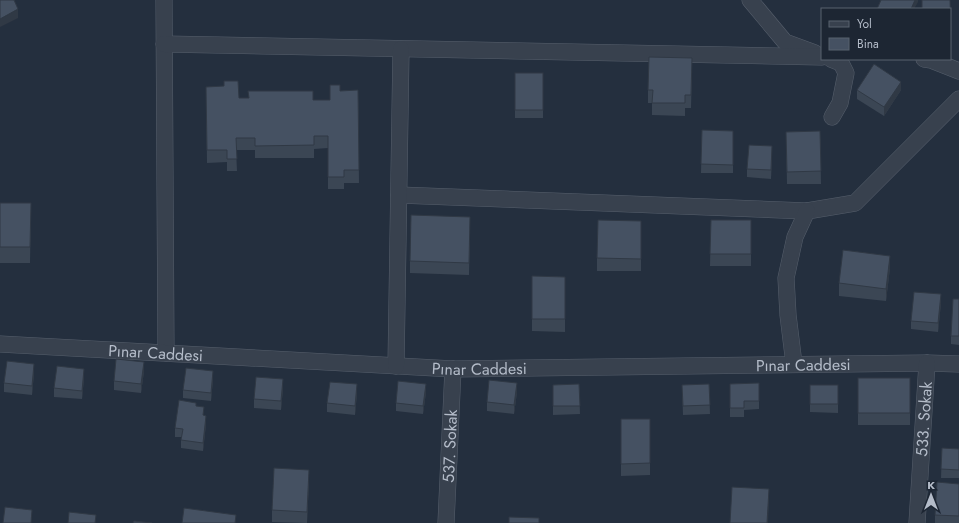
<svg xmlns="http://www.w3.org/2000/svg" width="959" height="523" font-family="Jost,sans-serif">
<style>
.lines{fill:none;stroke-linecap:round;stroke-linejoin:round}
.minor-casing{stroke:#565f6c;stroke-width:17}
.minor{stroke:#38414e;stroke-width:16}
.wall{fill:#3b4654}
.shaded-wall{fill:#303945}
.building{fill:#455162;stroke:#303945}
.labels{text-anchor:middle;stroke-width:4;stroke-linejoin:round;paint-order:stroke}
.street-label{font-size:16px;fill:#b4bcc9;stroke:#1d2633}
</style>
<rect width="100%" height="100%" fill="#242f3e"/>
<g class="lines">
<defs>
<g id="minor">
<polyline points="164,0 166,353"/>
<polyline points="750,0 785,42 815,53"/>
<polyline points="164,44 822,57"/>
<polyline points="831,59 841,63 846,73 840,103 832,117"/>
<polyline points="924,59 931,60 959,71"/>
<polyline points="399,195 807,211 855,203 959,99"/>
<path id="s1" d="M0 344 453 369 927 363 959 364"/>
<polyline points="794,364 788,315 786,278 795,237 807,211"/>
<polyline points="396,366 401,49"/>
<path id="s2" d="M446 523 453 369"/>
<path id="s3" d="M917 523 927 363"/>
</g>
</defs>
<use href="#minor" class="minor-casing"/>
<use href="#minor" class="minor"/>
</g>
<g class="wall">
<polygon points="922,0 950,0 951,39 950,39 950,9 922,9"/>
<polygon points="692,71 691,108 685,108 685,116 652,115 652,103 648,103 648,90"/>
<rect x="515" y="73" width="28" height="45"/>
<polygon points="206,87 239,98 313,100 330,100 340,91 358,90 359,183 344,183 344,189 328,189 328,148 314,149 314,158 255,158 255,150 236,150 237,171 227,171 227,162 207,163"/>
<polygon points="857,90 901,90 884,116 857,99"/>
<polygon points="702,130 733,131 733,173 701,173"/>
<polygon points="820,131 821,184 787,184 786,132"/>
<polygon points="772,155 771,179 747,177 747,169"/>
<polygon points="0,203 31,203 30,263 0,263"/>
<polygon points="711,220 751,220 751,266 710,266"/>
<polygon points="641,221 641,271 597,271 597,258"/>
<polygon points="470,229 469,275 410,273 410,261"/>
<polygon points="890,268 886,301 839,296 839,283"/>
<polygon points="532,276 565,277 565,332 532,331"/>
<polygon points="959,299 959,345 951,344 951,336"/>
<polygon points="941,303 938,332 911,329 911,321"/>
<polygon points="144,371 141,393 114,390 114,381"/>
<polygon points="34,373 32,395 4,392 4,383"/>
<polygon points="84,378 82,399 54,397 54,388"/>
<rect x="858" y="378" width="52" height="47"/>
<polygon points="213,379 211,401 183,398 183,390"/>
<polygon points="759,383 759,409 744,410 744,417 730,417 730,384"/>
<polygon points="579,384 580,414 553,415 553,385"/>
<polygon points="709,384 710,414 683,415 682,385"/>
<polygon points="810,385 838,385 838,413 810,412"/>
<polygon points="283,388 281,410 254,408 254,399"/>
<polygon points="426,392 423,414 396,411 396,403"/>
<polygon points="517,392 514,414 487,411 487,402"/>
<polygon points="357,393 355,415 327,412 327,403"/>
<polygon points="196,406 204,416 206,424 203,451 181,448 181,437 175,437 175,428"/>
<polygon points="621,419 650,463 650,475 621,476"/>
<polygon points="942,448 959,449 959,478 941,478"/>
<polygon points="309,482 307,523 272,522 272,510"/>
<polygon points="959,484 959,523 935,523 935,515"/>
</g>
<g class="shaded-wall">
<polygon points="915,0 918,0 918,2 914,9 911,9"/>
<polygon points="18,9 18,18 0,27 0,19"/>
<polygon points="901,82 901,90 884,116 884,107"/>
<polygon points="772,146 772,155 771,179 771,170"/>
<polygon points="890,256 890,268 886,301 886,289"/>
<polygon points="941,294 941,303 938,332 938,323"/>
<polygon points="144,362 144,371 141,393 141,384"/>
<polygon points="34,364 34,373 32,395 32,386"/>
<polygon points="84,369 84,378 82,399 82,391"/>
<polygon points="213,371 213,379 211,401 211,393"/>
<polygon points="283,379 283,388 281,410 281,401"/>
<polygon points="517,383 517,392 514,414 514,405"/>
<polygon points="357,384 357,393 355,415 355,406"/>
<polygon points="426,384 426,392 423,414 423,406"/>
<polygon points="206,416 206,424 203,451 203,443"/>
<polygon points="309,470 309,482 307,523 307,512"/>
<polygon points="769,489 769,502 768,523 767,523"/>
</g>
<g class="building">
<polygon points="0,0 14,0 18,9 0,19"/>
<polygon points="881,0 915,0 911,9 877,9"/>
<polygon points="922,0 950,0 951,31 950,31 950,9 922,9"/>
<polygon points="649,57 692,58 691,95 685,95 685,103 652,103 653,90 648,90"/>
<polygon points="874,64 901,82 884,107 857,90"/>
<rect x="515" y="73" width="28" height="37"/>
<polygon points="224,81 238,81 239,98 249,98 248,91 313,91 313,100 330,100 330,85 340,85 340,91 358,90 359,170 344,170 344,177 328,177 328,136 314,136 314,145 255,146 255,138 236,138 237,159 227,159 227,150 207,150 206,87 224,86"/>
<polygon points="702,130 733,131 733,165 701,164"/>
<polygon points="820,131 821,171 787,172 786,132"/>
<polygon points="749,145 772,146 771,170 747,169"/>
<polygon points="0,203 31,203 30,247 0,247"/>
<polygon points="411,215 470,217 469,263 410,261"/>
<polygon points="598,220 641,221 641,259 597,258"/>
<polygon points="711,220 751,220 751,254 710,254"/>
<polygon points="843,250 890,256 886,289 839,283"/>
<polygon points="532,276 565,277 565,319 532,319"/>
<polygon points="914,292 941,294 938,323 911,321"/>
<polygon points="953,299 959,299 959,336 951,336"/>
<polygon points="116,359 144,362 141,384 114,381"/>
<polygon points="7,361 34,364 32,386 4,383"/>
<polygon points="57,366 84,369 82,391 54,388"/>
<polygon points="186,368 213,371 211,393 183,390"/>
<polygon points="256,377 283,379 281,401 254,399"/>
<rect x="858" y="378" width="52" height="35"/>
<polygon points="489,380 517,383 514,405 487,402"/>
<polygon points="398,381 426,384 423,406 396,403"/>
<polygon points="330,382 357,384 355,406 327,403"/>
<polygon points="759,383 759,401 744,401 744,408 730,408 730,384"/>
<polygon points="579,384 580,406 553,406 553,385"/>
<polygon points="709,384 710,405 683,406 682,385"/>
<rect x="810" y="385" width="28" height="19"/>
<polygon points="179,400 196,403 196,406 204,407 203,415 206,416 203,443 181,440 183,429 175,428"/>
<polygon points="621,419 650,419 650,463 621,464"/>
<polygon points="942,448 959,449 959,470 941,469"/>
<polygon points="274,468 309,470 307,512 272,510"/>
<polygon points="937,482 959,484 959,516 935,515"/>
<polygon points="732,487 769,489 767,523 730,523"/>
<polygon points="5,507 32,510 31,523 3,523"/>
<polygon points="184,508 236,515 235,523 182,523"/>
<polygon points="69,512 96,515 95,523 68,523"/>
<polygon points="509,517 539,518 539,523 509,523"/>
<polygon points="134,521 152,523 133,523"/>
</g>
<g class="labels">
<g class="street-label">
<text dy="6" stroke="none"><textPath href="#s1" startOffset="156">Pınar Caddesi</textPath></text>
<text dy="6" stroke="none"><textPath href="#s1" startOffset="804">Pınar Caddesi</textPath></text>
<text dy="6" stroke="none"><textPath href="#s1" startOffset="480">Pınar Caddesi</textPath></text>
<text dy="6" stroke="none"><textPath href="#s3" startOffset="104">533. Sokak</textPath></text>
<text dy="6" stroke="none"><textPath href="#s2" startOffset="77">537. Sokak</textPath></text>
</g>
</g>
<rect x="821" y="8" width="130" height="52" fill="#1d2633" stroke="#59626f"/>
<rect x="829" y="21" width="20" height="6" fill="#38414e" stroke="#59626f"/>
<text x="857" y="28" font-size="12" fill="#b4bcc9">Yol</text>
<rect x="829" y="38" width="20" height="12" fill="#455162" stroke="#59626f"/>
<text x="857" y="48" font-size="12" fill="#b4bcc9">Bina</text>
<g transform="translate(931 495)" stroke="#1d2633" stroke-width="3" paint-order="stroke">
<path d="M0-3L7 15L0 10L-7 15Z" fill="#b4bcc9"/>
<text y="-6" font-size="11" font-weight="bold" text-anchor="middle" fill="#b4bcc9">K</text>
</g>
</svg>
